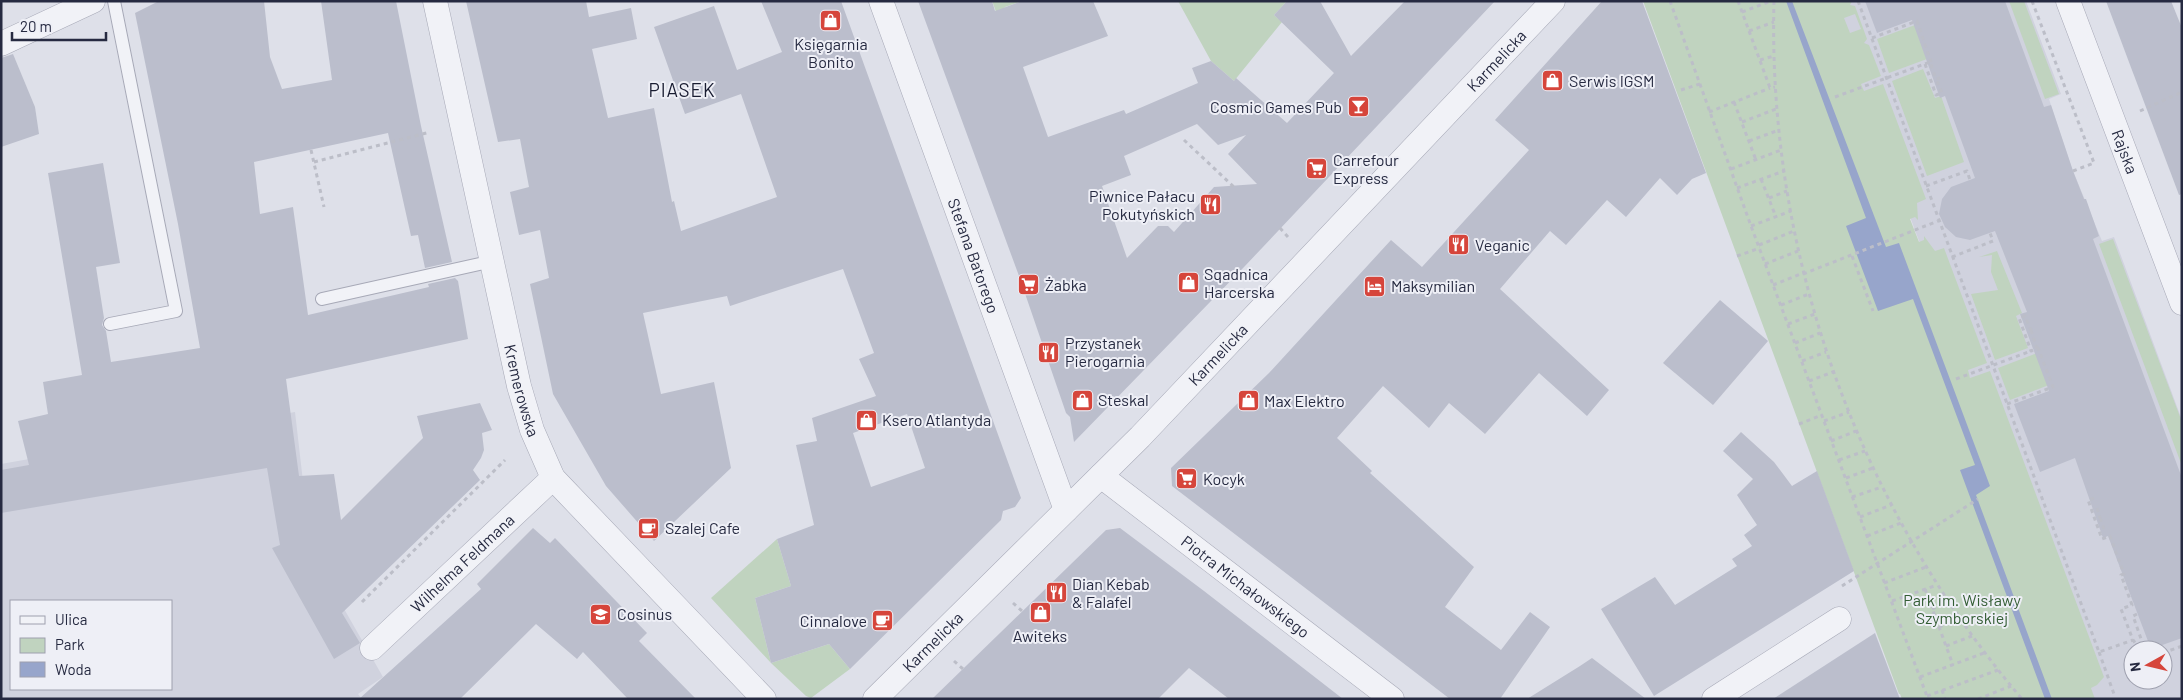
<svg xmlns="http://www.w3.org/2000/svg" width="2183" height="700" font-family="Barlow,sans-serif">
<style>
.built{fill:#d0d2de;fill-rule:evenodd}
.green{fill:#c0d3bf;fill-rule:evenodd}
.water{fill:#97a5cb}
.building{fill:#bbbecc;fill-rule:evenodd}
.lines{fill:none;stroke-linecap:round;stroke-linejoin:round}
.service-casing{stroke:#a7a9b7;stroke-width:14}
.minor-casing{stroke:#a7a9b7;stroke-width:25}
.path{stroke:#bcbec8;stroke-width:3;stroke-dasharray:4 4;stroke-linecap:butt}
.service{stroke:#f1f2f7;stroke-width:12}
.minor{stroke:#f1f2f7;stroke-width:24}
.labels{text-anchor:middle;stroke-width:4;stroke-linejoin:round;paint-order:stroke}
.poi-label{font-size:16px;fill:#262a41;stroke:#eeeff6;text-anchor:start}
.street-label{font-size:16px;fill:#262a41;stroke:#eeeff6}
.park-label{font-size:16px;fill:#335d34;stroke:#eeeff6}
.quarter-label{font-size:19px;letter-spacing:1px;fill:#191c31;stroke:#eeeff6}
</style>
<rect width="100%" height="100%" fill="#dee0e9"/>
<g class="built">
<path d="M1830 1H2026L2061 94 2049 99 2073 171 2102 241 2114 237 2182 420V699H2089ZM2133 650H2163V680H2133Z"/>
<path d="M295 412 311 551 383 677 358 694 362 699H1V464ZM11 601H171V689H11Z"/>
</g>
<g class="green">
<polygon points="992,1 1022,1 1005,7 998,17"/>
<polygon points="1178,1 1287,1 1274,15 1282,22 1234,81 1211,61"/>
<path d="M1643 1H1852L1850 5 1855 6 1867 39 1864 43 1869 45 1881 76 1861 84 1864 91 1883 84 1926 199 1917 203 1918 220 1915 217 1910 219 1919 242 1924 240V236L1935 251 1944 248 1987 363 1968 370 1970 378 1990 371 2104 677 2097 685 2091 688 2095 699H1902L1900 694H1899ZM1855 14 1861 29 1850 33 1844 18Z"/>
<polygon points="2009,1 2024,1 2059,94 2045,99"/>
<polygon points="1915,25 1927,59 1889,73 1877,39"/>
<polygon points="1923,69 1935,98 1941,96 1964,162 1927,176 1892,81"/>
<polygon points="2113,239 2182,422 2182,466 2099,244"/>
<polygon points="1997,251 2022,313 2016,316 2028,348 1995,360 1971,294 1998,290 1991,272 1992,255 1979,257"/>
<polygon points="2037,353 2049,385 2010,400 1998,368"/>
<polygon points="777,539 791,586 755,598 771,663 829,644 850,669 811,698 806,696 771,663 711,598"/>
</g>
<polygon class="water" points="1786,1 1792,1 1886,247 1899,243 1990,486 1976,495 2052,699 2045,699 1960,470 1975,465 1913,299 1878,311 1846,226 1866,218"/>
<g class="building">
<polygon points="159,1 264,1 270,57 282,89 332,80 321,1 396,1 421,126 452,262 425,268 418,235 411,236 388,133 254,162 260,214 293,207 308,315 429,287 428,284 455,278 458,281 468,339 286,379 299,476 334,474 341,520 423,438 417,416 480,403 492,430 482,433 484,450 481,458 473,470 480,480 342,613 360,643 334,659 272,548 280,545 267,468 1,513 1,470 29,465 18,421 48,414 43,382 82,375 48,173 103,163 120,263 96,267 104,318 102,325 106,331 111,362 200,348 178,224 135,13"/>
<path d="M466 1H586L589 17 631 8 637 39 592 49 608 118 654 108 672 202 674 201 681 231 777 197 741 94 685 114 654 27 714 6 737 70 782 52 761 1H841L1021 498 1015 507 1003 511 1001 520 850 669 829 644 771 663 755 598 791 586 777 539 814 525 796 445 817 441 812 418 876 396 859 359 874 353 843 269 730 306 727 296 643 313 661 394 714 382 731 468 654 541 606 486 553 394 530 284 549 278 540 230 519 235 510 192 529 187 520 139 498 142ZM907 414 925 468 871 487 853 433Z"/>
<path d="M918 1H992L995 11 1022 1H1093L1108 36 1023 67 1048 137 1124 110 1126 114 1198 83 1192 68 1211 61 1234 81 1236 78 1287 123 1334 73 1274 15 1287 1H1320L1351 56 1405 1H1495L1245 266 1074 442 1070 417 1066 413 1019 276ZM1197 124 1218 145 1246 135 1228 154 1257 184 1214 187 1174 232 1168 226H1158L1127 258 1102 186 1131 175 1124 156Z"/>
<polygon points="1602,1 1642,1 1706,173 1692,179 1677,195 1660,178 1626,217 1607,200 1566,245 1550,231 1500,289 1609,390 1587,416 1539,373 1485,434 1449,403 1429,428 1383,386 1337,438 1372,471 1370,473 1474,567 1445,607 1501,650 1530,612 1550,627 1500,699 1450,699 1172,486 1171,468 1269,373 1391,240 1422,267 1529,150 1495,120"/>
<polygon points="1865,1 2005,1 2044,107 2051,105 2073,171 2084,199 2086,199 2099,236 2093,239 2182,478 2182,638 2151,649 2108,536 2103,538 2075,458 2040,472 2014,404 2049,391 2020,314 2027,312 1995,231 1970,240 1956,237 1945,227 1939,214 1942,199 1951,187 1975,178 1945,96 1940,98 1912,20 1877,33"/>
<polygon points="2106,1 2171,1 2182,28 2182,194 2179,195"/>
<polygon points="13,54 35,107 39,134 1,147 1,58"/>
<polygon points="1720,300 1768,341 1713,405 1663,363"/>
<polygon points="1741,432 1774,462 1792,486 1817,471 1854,571 1654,696 1601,609 1655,577 1675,605 1737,566 1732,559 1752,546 1744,535 1757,525 1737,495 1753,479 1723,451"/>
<polygon points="533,528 550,543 555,538 647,633 639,641 696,699 628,699 583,652 577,659 536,624 460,699 359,699 481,589 477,584"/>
<polygon points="1120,528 1204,591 1343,699 1229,699 1189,668 1158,699 932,699 1106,530"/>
<polygon points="1875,633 1900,699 1773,699"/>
<polygon points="1592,658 1646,699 1527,699 1580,666"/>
</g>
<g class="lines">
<defs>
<g id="service">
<polyline points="322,299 493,261"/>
<polyline points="110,324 176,311 114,1"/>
</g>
<g id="minor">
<path id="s1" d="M435 1 519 386 532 430 553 478 764 699"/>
<path id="s2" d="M881 1 1066 510"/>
<path id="s3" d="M2068 1 2182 303"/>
<polyline points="1,44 93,1"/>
<path id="s4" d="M1101 476 1392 699"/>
<path id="s5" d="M372 648 553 478"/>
<path id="s6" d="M875 699 1140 437 1553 1"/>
<polyline points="1714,699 1839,619"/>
</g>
</defs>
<use href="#service" class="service-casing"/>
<use href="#minor" class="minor-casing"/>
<g class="path">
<polyline points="1670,1 1751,226 1928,699"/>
<polyline points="1738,1 1770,88 1775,87"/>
<path d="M1774 1C1767 254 1858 506 2022 699"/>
<polyline points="1858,1 2099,652 2133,640"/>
<polyline points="2032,1 2094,163 2073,171"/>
<polyline points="1742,12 1771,1"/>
<polyline points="1749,31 1774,22"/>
<polyline points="1872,38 1917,21 1931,62"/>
<polyline points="1760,60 1774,56"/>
<polyline points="1925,64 1936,95 1942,93 1936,79"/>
<polyline points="1681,90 1700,84"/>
<polyline points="1835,97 1930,62 1936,79 1940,78"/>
<polyline points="1734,102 1756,160"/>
<polyline points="2140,111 2182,92"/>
<polyline points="1709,112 1770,88"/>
<polyline points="1742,122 1776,109"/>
<polyline points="1184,140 1236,189"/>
<polyline points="1749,141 1779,130"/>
<polyline points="311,150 324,207"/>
<polyline points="314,162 430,132"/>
<polyline points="1731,169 1781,150"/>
<polyline points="1761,179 1776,217"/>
<polyline points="1926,186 1967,171 1970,180"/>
<polyline points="1737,188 1784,171"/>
<polyline points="1769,198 1787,191"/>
<polyline points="1751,226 1791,211"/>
<polyline points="1280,228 1288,237"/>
<polyline points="1759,245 1794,231"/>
<polyline points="1737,256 1760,248"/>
<polyline points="1852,256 1873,311"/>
<polyline points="1952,257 1993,241 1990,233"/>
<polyline points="1765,264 1798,251"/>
<polyline points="1803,274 1938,221"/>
<polyline points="1773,285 1803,273"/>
<polyline points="1781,305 1809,294"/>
<polyline points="1788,324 1815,314"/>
<polyline points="2031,330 2037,349 2031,351 2019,318 2025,316 2031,330 2035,329"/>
<polyline points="1795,343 1820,333"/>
<polyline points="1802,361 1826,352"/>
<polyline points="1956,379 2031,351"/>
<polyline points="1809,381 1833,372"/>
<polyline points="2007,404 2053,387 2038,348 2037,349"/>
<polyline points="1824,421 1849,412"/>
<polyline points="1799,424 1822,415"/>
<polyline points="1831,441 1856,431"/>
<polyline points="1839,460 1865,451"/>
<polyline points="1846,478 1873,468"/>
<polyline points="1852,497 1882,487"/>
<polyline points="2094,498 2088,500 2102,539 2110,536 2124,574 2121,575 2132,605 2121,609 2133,640 2141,650"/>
<polyline points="2097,508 2100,518 2104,517"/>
<polyline points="1860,517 1891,505"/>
<polyline points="2100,518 2104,529"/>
<polyline points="1867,536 1901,523"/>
<polyline points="1884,583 1926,567"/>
<polyline points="1842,586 1978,499"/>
<polyline points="1925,589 1953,665"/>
<polyline points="1892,601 1937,585"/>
<polyline points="362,602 505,460"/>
<polyline points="1013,603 1022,611"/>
<polyline points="1932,609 1948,602"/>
<polyline points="2137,614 2133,616 2145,650"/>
<polyline points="1939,627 1960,619"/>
<polyline points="1946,646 1972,636"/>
<polyline points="2099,652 2114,694"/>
<polyline points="2163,653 2182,646"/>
<polyline points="954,661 963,669"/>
<polyline points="1920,677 1984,653"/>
<polyline points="1942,690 1945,699"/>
<polyline points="1927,696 1998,670"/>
<polyline points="1978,699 2011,686"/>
</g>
<use href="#service" class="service"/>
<use href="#minor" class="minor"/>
</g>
<defs>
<symbol id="shop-square" viewBox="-11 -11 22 22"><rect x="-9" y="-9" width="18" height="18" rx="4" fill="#d6453b" stroke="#eeeff6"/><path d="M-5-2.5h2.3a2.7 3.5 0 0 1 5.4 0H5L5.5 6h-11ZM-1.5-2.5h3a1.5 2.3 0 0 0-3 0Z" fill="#fff"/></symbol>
<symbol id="bar-square" viewBox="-11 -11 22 22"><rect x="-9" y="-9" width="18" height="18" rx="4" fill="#d6453b" stroke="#eeeff6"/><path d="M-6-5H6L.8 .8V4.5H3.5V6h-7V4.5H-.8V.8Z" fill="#fff"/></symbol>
<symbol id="supermarket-square" viewBox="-11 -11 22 22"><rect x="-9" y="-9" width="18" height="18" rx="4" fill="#d6453b" stroke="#eeeff6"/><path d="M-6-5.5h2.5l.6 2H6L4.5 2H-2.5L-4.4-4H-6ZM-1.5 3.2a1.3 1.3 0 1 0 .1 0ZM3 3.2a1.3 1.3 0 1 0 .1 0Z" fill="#fff"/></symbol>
<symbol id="restaurant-square" viewBox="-11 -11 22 22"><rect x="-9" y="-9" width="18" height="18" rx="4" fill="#d6453b" stroke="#eeeff6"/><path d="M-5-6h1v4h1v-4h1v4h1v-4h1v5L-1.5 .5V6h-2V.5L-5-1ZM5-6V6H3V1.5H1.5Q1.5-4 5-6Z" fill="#fff"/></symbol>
<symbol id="hotel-square" viewBox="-11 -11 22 22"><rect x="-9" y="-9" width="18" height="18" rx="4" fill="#d6453b" stroke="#eeeff6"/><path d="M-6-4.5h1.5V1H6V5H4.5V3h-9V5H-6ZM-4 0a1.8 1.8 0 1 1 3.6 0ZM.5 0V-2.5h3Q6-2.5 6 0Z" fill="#fff"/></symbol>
<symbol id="cafe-square" viewBox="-11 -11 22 22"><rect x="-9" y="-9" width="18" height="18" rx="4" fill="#d6453b" stroke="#eeeff6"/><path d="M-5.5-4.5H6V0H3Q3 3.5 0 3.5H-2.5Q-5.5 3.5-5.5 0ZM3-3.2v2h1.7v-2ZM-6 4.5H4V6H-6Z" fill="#fff"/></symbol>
<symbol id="school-square" viewBox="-11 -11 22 22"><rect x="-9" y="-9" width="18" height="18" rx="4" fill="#d6453b" stroke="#eeeff6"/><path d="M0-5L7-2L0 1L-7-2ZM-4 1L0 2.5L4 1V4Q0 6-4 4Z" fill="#fff"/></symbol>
</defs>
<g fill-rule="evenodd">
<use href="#shop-square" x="818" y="8" width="25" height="25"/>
<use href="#shop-square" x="1540" y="68" width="25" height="25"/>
<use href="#bar-square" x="1346" y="94" width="25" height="25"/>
<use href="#supermarket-square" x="1304" y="156" width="25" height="25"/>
<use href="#restaurant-square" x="1198" y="192" width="25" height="25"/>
<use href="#restaurant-square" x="1446" y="232" width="25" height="25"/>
<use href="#shop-square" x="1176" y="270" width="25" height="25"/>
<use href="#supermarket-square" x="1016" y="272" width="25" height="25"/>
<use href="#hotel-square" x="1362" y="274" width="25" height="25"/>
<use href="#restaurant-square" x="1036" y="340" width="25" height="25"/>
<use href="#shop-square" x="1070" y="388" width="25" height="25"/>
<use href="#shop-square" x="1236" y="388" width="25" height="25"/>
<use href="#shop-square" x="854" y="408" width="25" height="25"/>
<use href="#supermarket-square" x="1174" y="466" width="25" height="25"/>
<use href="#cafe-square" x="636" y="516" width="25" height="25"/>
<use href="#restaurant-square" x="1044" y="580" width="25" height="25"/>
<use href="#shop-square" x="1028" y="600" width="25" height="25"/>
<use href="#school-square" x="588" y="602" width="25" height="25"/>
<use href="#cafe-square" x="870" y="608" width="25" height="25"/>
</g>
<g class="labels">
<g class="poi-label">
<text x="831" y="50" text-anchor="middle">Księgarnia<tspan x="831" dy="18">Bonito</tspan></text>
<text x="1569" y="87">Serwis IGSM</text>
<text x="1342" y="113" text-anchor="end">Cosmic Games Pub</text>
<text x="1333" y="166">Carrefour<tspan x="1333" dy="18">Express</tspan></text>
<text x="1195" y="202" text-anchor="end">Piwnice Pałacu<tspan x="1195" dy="18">Pokutyńskich</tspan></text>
<text x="1475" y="251">Veganic</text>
<text x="1204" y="280">Sqadnica<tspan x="1204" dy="18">Harcerska</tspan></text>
<text x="1045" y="291">Żabka</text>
<text x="1391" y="292">Maksymilian</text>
<text x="1065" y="349">Przystanek<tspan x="1065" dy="18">Pierogarnia</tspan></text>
<text x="1098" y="406">Steskal</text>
<text x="1264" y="407">Max Elektro</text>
<text x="882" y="426">Ksero Atlantyda</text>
<text x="1203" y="485">Kocyk</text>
<text x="665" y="534">Szalej Cafe</text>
<text x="1072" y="590">Dian Kebab<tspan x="1072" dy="18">&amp; Falafel</tspan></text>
<text x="617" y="620">Cosinus</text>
<text x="867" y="627" text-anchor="end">Cinnalove</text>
<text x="1040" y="642" text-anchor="middle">Awiteks</text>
</g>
<g class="street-label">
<text dy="6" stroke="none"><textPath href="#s6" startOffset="891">Karmelicka</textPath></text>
<text dy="6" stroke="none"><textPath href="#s3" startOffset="161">Rajska</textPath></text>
<text dy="6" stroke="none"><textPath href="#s2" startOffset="271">Stefana Batorego</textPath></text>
<text dy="6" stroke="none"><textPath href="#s6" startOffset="486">Karmelicka</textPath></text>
<text dy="6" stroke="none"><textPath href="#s1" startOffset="399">Kremerowska</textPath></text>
<text dy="6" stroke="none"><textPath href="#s5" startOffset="124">Wilhelma Feldmana</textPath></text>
<text dy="6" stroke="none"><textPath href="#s4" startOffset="182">Piotra Michałowskiego</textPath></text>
<text dy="6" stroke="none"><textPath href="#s6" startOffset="81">Karmelicka</textPath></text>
</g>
<g class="park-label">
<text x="1962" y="606">Park im. Wisławy<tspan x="1962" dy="18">Szymborskiej</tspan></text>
</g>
<g class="quarter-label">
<text x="682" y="97">PIASEK</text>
</g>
</g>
<rect width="2183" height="700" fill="none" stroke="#262a41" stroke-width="5"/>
<rect x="10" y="600" width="162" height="90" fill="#eeeff6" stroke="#9ea0ae"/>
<rect x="20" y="616" width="25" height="8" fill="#f1f2f7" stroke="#9ea0ae"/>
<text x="55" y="625" font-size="15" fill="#262a41">Ulica</text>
<rect x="20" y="638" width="25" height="15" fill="#c0d3bf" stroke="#9ea0ae"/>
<text x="55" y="650" font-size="15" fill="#262a41">Park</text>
<rect x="20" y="662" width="25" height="15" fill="#97a5cb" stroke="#9ea0ae"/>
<text x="55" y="675" font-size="15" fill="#262a41">Woda</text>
<g transform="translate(2148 665) rotate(262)"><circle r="24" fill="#eeeff6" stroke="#9ea0ae"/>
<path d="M0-4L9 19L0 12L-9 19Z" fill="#d6453b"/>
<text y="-8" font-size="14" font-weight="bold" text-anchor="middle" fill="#262a41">N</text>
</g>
<path d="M12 32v8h94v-8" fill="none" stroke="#262a41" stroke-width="2.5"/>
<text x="20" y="32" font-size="15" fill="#262a41" stroke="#eeeff6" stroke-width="4" paint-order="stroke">20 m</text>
</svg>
